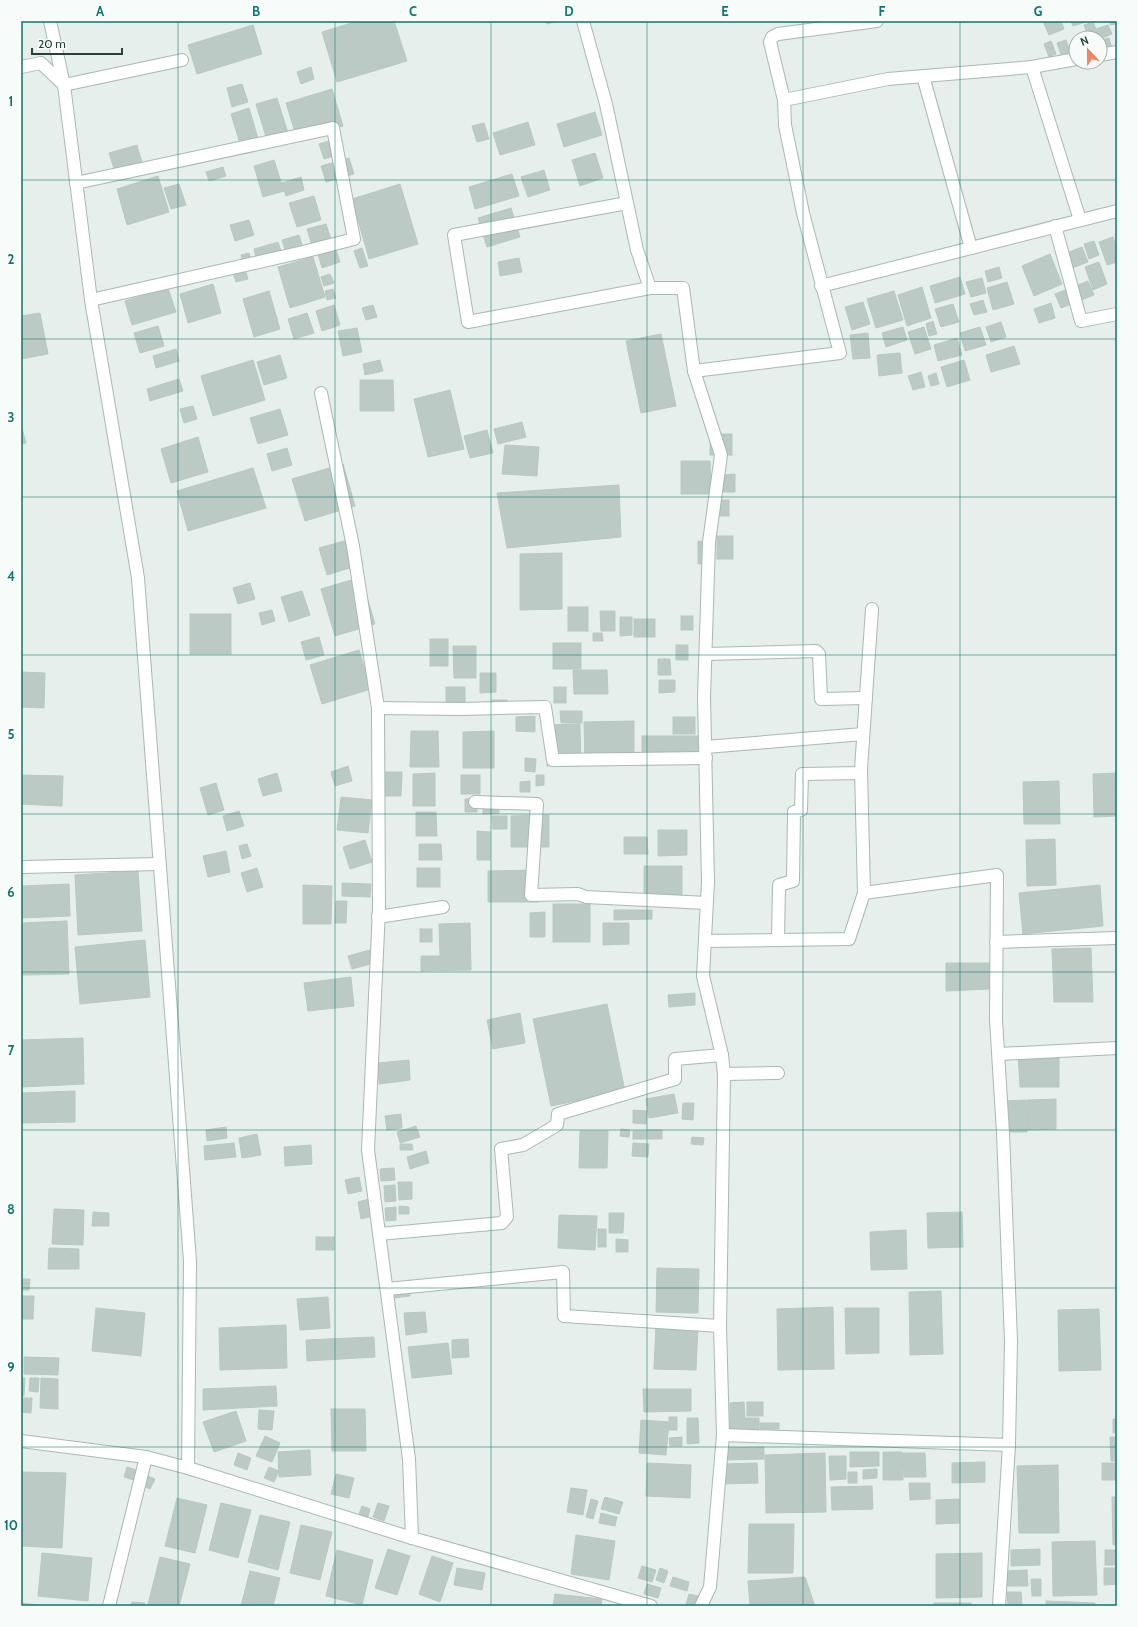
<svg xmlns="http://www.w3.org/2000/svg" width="1138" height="1627" font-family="Cabin,sans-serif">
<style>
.building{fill:#bbcac4;stroke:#b8c9c2}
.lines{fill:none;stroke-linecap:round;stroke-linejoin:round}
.minor-casing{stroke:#a8b8b2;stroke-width:14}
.minor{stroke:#fff;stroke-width:12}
.grid{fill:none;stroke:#0f766e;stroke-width:1;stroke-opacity:0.55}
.neatline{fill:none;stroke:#0f766e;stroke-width:1.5}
.grid-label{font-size:13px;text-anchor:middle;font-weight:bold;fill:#0f766e}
</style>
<rect width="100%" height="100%" fill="#e6efeb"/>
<g class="building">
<polygon points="358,21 394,21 407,61 337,82 322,32"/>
<polygon points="546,21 558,21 547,24"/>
<polygon points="1043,21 1061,21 1064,29 1049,35"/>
<polygon points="1071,21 1089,21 1073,26"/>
<polygon points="1110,21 1117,21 1117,24 1110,25"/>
<polygon points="1093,22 1096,29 1108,25 1112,34 1100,39 1089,38 1084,25"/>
<polygon points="253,25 262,54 197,74 188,45"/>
<polygon points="1109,38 1112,49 1100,53 1100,40"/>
<polygon points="1066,40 1072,57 1063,60 1057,43"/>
<polygon points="1051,41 1056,54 1049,57 1044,44"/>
<polygon points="311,67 314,79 301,84 297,72"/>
<polygon points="242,84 248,102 232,107 227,88"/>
<polygon points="332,89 343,126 297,139 286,103"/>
<polygon points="277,98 288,133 267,140 256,104"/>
<polygon points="249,108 259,142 241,147 231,114"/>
<polygon points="595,112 602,135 564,147 557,124"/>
<polygon points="528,122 535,145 500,155 493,133"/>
<polygon points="484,123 489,139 477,142 472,126"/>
<polygon points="339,138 344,153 324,159 319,144"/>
<polygon points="137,145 144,170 117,178 109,153"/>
<polygon points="595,153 603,178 580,186 572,160"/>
<polygon points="349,158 354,174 326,182 321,166"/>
<polygon points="274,160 284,191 263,197 254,166"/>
<polygon points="223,167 226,176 209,181 206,172"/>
<polygon points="544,170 550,190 528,197 521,177"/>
<polygon points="512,174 519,196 475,209 469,187"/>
<polygon points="158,176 169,212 127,225 117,189"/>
<polygon points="301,177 304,190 286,196 282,183"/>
<polygon points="179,184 186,205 171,209 164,188"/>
<polygon points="400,184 418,244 369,259 352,199"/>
<polygon points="314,196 321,220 297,227 289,203"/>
<polygon points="511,208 520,237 487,247 478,218"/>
<polygon points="249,220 254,235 235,241 230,225"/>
<polygon points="326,224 332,242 313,249 307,229"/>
<polygon points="299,235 303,248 286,253 282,240"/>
<polygon points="1113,237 1117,248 1117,262 1107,265 1099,242"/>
<polygon points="1094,241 1099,255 1089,259 1084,244"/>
<polygon points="278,242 282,254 257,261 254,249"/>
<polygon points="1082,247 1088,262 1067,270 1061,255"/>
<polygon points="362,248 368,266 360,268 354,251"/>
<polygon points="336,249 340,262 322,268 318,254"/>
<polygon points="249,253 252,262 243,264 241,255"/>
<polygon points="1050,254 1062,284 1034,296 1022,266"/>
<polygon points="313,257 325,297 290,308 278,267"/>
<polygon points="519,258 522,272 500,276 498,262"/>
<polygon points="1099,262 1107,284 1093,290 1085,267"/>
<polygon points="999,267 1002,278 988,282 985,271"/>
<polygon points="245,269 248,279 236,282 233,273"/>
<polygon points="330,274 334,283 324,286 321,277"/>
<polygon points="960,277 965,294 935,303 930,286"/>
<polygon points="982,278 986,293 971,297 966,282"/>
<polygon points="1088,281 1094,295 1061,308 1055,294"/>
<polygon points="1007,282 1014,304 993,310 987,288"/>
<polygon points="213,284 221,313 188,323 180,294"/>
<polygon points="922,287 931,318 907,326 898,295"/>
<polygon points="168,288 176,312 132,325 125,301"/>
<polygon points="333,289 336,298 327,300 325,291"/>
<polygon points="269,291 280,329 254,337 243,299"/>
<polygon points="894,291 903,320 876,328 867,299"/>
<polygon points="983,300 987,312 974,315 970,304"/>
<polygon points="863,302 870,324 852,330 845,307"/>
<polygon points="1051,303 1055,318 1039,323 1034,309"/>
<polygon points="953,304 959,322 941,327 935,309"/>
<polygon points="334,305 340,325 322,331 316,311"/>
<polygon points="373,305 377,317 366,320 362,308"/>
<polygon points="40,313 48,354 21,359 21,316"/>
<polygon points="307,313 314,333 294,339 288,319"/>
<polygon points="933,321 937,334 929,336 926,324"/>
<polygon points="1001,322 1006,337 991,342 986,327"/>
<polygon points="158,326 164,346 140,353 134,333"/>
<polygon points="903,327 907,340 886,347 882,333"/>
<polygon points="924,327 931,349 915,354 908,332"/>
<polygon points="980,327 986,345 965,351 960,333"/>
<polygon points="357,328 362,352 343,356 338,331"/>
<polygon points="868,333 870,358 853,359 850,335"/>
<polygon points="661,334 676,406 641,413 626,341"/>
<polygon points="957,338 962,355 938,361 934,345"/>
<polygon points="1014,346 1020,364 991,372 986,355"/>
<polygon points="176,349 179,361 156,368 153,356"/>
<polygon points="900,353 902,373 879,376 877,355"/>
<polygon points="280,355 287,378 264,385 257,362"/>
<polygon points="253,360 265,400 213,416 201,376"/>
<polygon points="380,360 383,371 365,375 363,364"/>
<polygon points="964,360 970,380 947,387 941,367"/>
<polygon points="921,372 925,387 913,390 908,376"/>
<polygon points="936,373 939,384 931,386 928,376"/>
<polygon points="179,379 183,391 150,401 147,389"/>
<polygon points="360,380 393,380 394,411 360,411"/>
<polygon points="450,390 464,449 428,457 414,399"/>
<polygon points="193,406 197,419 184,423 180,409"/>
<polygon points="280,409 288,435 258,444 250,418"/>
<polygon points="522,422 526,437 498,444 494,429"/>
<polygon points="21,425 26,443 21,444"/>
<polygon points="487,430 493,453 470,458 464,436"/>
<rect x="710" y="434" width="22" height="21"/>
<polygon points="198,437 208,472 171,483 161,449"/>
<polygon points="505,445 539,447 537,476 502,474"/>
<polygon points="287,448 292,465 272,471 267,454"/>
<polygon points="681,461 710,461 711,494 681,494"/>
<polygon points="343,464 355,506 305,521 292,479"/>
<polygon points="253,468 266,508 188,531 177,491"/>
<polygon points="735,474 735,492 718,492 718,475"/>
<polygon points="619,485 621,537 507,548 497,493"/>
<rect x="720" y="500" width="9" height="16"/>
<rect x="717" y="536" width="16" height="23"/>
<polygon points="355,538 363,564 327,575 319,548"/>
<polygon points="698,541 709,542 709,564 698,564"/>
<polygon points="562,553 562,609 520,610 520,554"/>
<polygon points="361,577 375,624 335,636 321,589"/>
<polygon points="250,583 255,599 238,604 233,588"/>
<polygon points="302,591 310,615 289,622 281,597"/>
<rect x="568" y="607" width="20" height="24"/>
<polygon points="272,610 275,621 262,625 259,613"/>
<polygon points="600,611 615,611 615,631 601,631"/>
<rect x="190" y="614" width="41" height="40"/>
<rect x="681" y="616" width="12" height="14"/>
<polygon points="620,617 632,617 632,635 620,636"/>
<rect x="634" y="619" width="21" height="18"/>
<polygon points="593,633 602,633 603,641 593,641"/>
<polygon points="319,637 324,655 306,660 301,642"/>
<rect x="430" y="639" width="18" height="27"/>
<rect x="553" y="643" width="28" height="26"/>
<rect x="676" y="645" width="12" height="15"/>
<polygon points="453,646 476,646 476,678 454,678"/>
<polygon points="359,650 371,689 322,704 310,665"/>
<polygon points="658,659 670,659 671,675 658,675"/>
<polygon points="573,670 607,670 608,694 574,694"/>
<polygon points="21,672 45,673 44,708 21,707"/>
<polygon points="480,673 496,673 496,692 480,693"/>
<polygon points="659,680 675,680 675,692 659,693"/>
<rect x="446" y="687" width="19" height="22"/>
<rect x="554" y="687" width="12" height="16"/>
<rect x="492" y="700" width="15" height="12"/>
<polygon points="560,711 582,711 582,723 561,723"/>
<polygon points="535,716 535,732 516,731 516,717"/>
<rect x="673" y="717" width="22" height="17"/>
<polygon points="634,721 634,760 585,761 584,722"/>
<polygon points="580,724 581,766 547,766 547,725"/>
<polygon points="411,731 438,731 439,767 410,767"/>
<polygon points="494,731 494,768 463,768 463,732"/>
<rect x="642" y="736" width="56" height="17"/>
<polygon points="525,758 536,759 535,772 525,771"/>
<polygon points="348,766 352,781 335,786 331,772"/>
<polygon points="382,772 402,772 401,796 382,796"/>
<polygon points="277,773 282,791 263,796 258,779"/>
<polygon points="435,773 435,806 413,806 413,774"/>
<polygon points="1117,773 1117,816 1094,817 1093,774"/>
<polygon points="21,775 63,776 62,806 21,804"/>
<rect x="461" y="775" width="19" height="19"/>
<polygon points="536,775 544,775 544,785 536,786"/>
<polygon points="530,781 530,792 520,792 520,782"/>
<polygon points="1059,781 1060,824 1024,824 1023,782"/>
<polygon points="216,783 224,810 208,815 200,788"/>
<polygon points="341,797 372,800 368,833 337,830"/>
<polygon points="477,798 477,812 465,812 465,799"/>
<polygon points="483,799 499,799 499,813 483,814"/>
<polygon points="239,811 244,826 227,831 223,816"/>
<polygon points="416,812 436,812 437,836 416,836"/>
<polygon points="549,815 549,847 511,847 511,816"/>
<polygon points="492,816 507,816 507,829 493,829"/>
<polygon points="658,830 687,830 687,855 658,856"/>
<polygon points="477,831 490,832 490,860 477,860"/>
<polygon points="624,837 647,837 648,854 624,854"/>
<polygon points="1055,839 1056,885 1027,886 1026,840"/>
<polygon points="365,840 372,862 350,869 343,847"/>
<polygon points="247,844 251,856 242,859 239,846"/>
<polygon points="419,844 441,844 442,860 419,860"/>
<polygon points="226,851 230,872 208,877 203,856"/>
<polygon points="644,866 682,866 682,903 644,904"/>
<polygon points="257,868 263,887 247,892 241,873"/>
<rect x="417" y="868" width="23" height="19"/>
<polygon points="537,870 538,902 488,902 488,871"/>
<polygon points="138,871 142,931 78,935 75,875"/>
<polygon points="342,883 371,884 370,897 342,896"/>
<polygon points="69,884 70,916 21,918 21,886"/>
<polygon points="303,885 332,886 331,924 303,924"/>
<polygon points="1100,885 1103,926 1023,934 1019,893"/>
<polygon points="336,901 347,901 346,923 335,923"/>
<rect x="553" y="904" width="37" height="38"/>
<polygon points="614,910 652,910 652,919 614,920"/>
<polygon points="545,912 545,937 530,937 530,913"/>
<polygon points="67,921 69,974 21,975 21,923"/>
<polygon points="470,923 471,970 421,971 421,956 440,956 439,924"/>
<polygon points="603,923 629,923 629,944 603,945"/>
<rect x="420" y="929" width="12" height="13"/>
<polygon points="145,940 150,997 80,1004 75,947"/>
<polygon points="1091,948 1093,1002 1054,1002 1052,949"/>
<polygon points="370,950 374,963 352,969 348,956"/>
<polygon points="946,963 989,963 989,989 946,991"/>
<polygon points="351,977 354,1006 308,1011 304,983"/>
<polygon points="695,993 695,1005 669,1007 668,995"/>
<polygon points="607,1004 625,1091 551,1106 533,1019"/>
<polygon points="520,1013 525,1043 493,1049 487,1020"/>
<polygon points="83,1038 84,1084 21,1087 21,1040"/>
<polygon points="1059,1053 1059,1087 1020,1087 1018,1054"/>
<polygon points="409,1060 410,1080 379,1084 378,1063"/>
<polygon points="75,1091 75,1122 21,1123 21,1093"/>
<polygon points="674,1094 678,1113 649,1118 646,1099"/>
<polygon points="1056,1099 1056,1129 1027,1130 1027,1100"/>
<polygon points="1026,1100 1027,1132 1005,1132 1004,1101"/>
<polygon points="683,1103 694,1103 693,1120 682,1119"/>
<polygon points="633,1110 647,1111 646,1124 633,1123"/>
<polygon points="401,1114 402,1128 387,1130 385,1116"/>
<polygon points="416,1126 420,1137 400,1143 397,1132"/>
<polygon points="226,1127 227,1138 207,1141 206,1130"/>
<polygon points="621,1129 630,1130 629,1137 620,1136"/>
<rect x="648" y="1130" width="14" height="9"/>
<polygon points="580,1131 608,1131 607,1168 579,1168"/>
<rect x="633" y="1131" width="13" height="8"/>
<polygon points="257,1134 261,1155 242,1158 239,1138"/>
<polygon points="692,1137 704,1138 703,1145 691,1144"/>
<polygon points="234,1143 236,1157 205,1160 204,1146"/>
<polygon points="633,1143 649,1144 648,1157 632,1156"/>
<polygon points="400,1144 412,1144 413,1150 400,1150"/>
<polygon points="311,1145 312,1164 285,1166 284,1147"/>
<polygon points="426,1151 429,1163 410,1169 407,1157"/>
<polygon points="394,1168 395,1180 381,1181 380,1169"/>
<polygon points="359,1177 362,1191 348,1194 345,1180"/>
<polygon points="398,1182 412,1182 412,1199 399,1200"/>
<polygon points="395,1185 396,1201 385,1202 384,1186"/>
<polygon points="369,1199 373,1216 361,1219 358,1202"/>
<polygon points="399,1206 409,1207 409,1214 399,1214"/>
<polygon points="396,1207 396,1220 386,1221 385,1208"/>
<polygon points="54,1209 84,1210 83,1245 52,1244"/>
<polygon points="93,1212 109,1213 109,1226 92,1226"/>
<polygon points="962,1212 963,1247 928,1248 927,1213"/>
<polygon points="609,1213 624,1213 623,1233 609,1233"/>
<polygon points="559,1215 597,1216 595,1250 558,1248"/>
<rect x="598" y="1229" width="8" height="18"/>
<polygon points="906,1230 907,1269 871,1270 870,1232"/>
<rect x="316" y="1237" width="18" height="13"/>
<polygon points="616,1239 628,1240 628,1252 616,1252"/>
<polygon points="49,1248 79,1249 79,1269 48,1269"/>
<polygon points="657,1268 699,1269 698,1313 656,1312"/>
<polygon points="21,1279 30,1279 29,1290 21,1290"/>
<polygon points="408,1282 410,1296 394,1298 392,1284"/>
<polygon points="941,1291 943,1354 910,1355 909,1292"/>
<polygon points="21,1296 34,1296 33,1319 21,1319"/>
<polygon points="328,1297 330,1328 300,1330 297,1299"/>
<polygon points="833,1307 834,1369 778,1370 777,1309"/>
<polygon points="96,1308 145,1313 141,1356 92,1351"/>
<polygon points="845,1308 879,1308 879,1353 846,1354"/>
<polygon points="1099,1309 1101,1370 1059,1371 1058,1310"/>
<polygon points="425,1312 427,1332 406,1335 404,1313"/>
<polygon points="286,1325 287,1368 220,1370 219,1328"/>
<polygon points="656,1325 698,1326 696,1370 654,1369"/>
<polygon points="374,1337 375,1357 307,1361 306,1340"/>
<polygon points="468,1339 469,1357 452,1358 452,1340"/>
<polygon points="448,1343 452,1374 412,1378 408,1347"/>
<polygon points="24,1357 59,1358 58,1375 24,1374"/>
<polygon points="21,1378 25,1378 24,1396 21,1396"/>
<polygon points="30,1378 39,1378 38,1392 29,1391"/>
<polygon points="41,1378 58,1379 58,1409 40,1408"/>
<polygon points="276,1386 277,1406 203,1410 203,1389"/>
<polygon points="643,1389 691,1389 691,1411 644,1412"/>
<polygon points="21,1398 32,1398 31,1413 21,1412"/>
<polygon points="744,1402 745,1418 759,1418 759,1429 730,1430 730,1403"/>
<rect x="747" y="1402" width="16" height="14"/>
<polygon points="331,1409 365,1409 366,1451 332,1451"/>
<polygon points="259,1410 274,1411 272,1430 258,1429"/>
<polygon points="236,1411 246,1441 214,1452 203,1422"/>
<rect x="669" y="1417" width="8" height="13"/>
<polygon points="687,1418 698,1418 699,1443 687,1444"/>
<polygon points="1113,1419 1117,1419 1117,1432 1113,1433"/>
<polygon points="641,1420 669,1422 666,1455 639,1453"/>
<rect x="760" y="1423" width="19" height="6"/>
<polygon points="265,1436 280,1443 272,1462 256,1456"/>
<polygon points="682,1437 682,1446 670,1446 669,1438"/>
<polygon points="1110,1437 1117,1437 1117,1461 1111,1461"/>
<polygon points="764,1447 764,1459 726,1460 726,1448"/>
<polygon points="310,1450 311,1475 279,1477 278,1452"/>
<polygon points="850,1452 879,1452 879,1466 850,1467"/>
<polygon points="883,1452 902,1452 903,1480 883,1480"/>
<polygon points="238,1453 251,1458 247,1470 234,1465"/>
<polygon points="825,1453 826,1512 766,1513 765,1455"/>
<polygon points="903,1453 925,1453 926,1477 904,1477"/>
<polygon points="829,1456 846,1456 846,1479 830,1480"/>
<polygon points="985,1462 985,1482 952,1483 952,1463"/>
<polygon points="647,1463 691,1465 690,1498 646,1496"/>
<polygon points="757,1463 758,1483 723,1484 723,1464"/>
<polygon points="1102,1463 1116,1463 1117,1480 1102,1480"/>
<polygon points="1058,1465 1059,1533 1019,1533 1017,1466"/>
<polygon points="127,1467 143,1472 140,1482 124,1477"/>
<polygon points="269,1467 279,1471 274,1482 264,1478"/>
<polygon points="877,1469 877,1478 863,1479 863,1470"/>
<polygon points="21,1472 66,1473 62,1548 21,1546"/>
<rect x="848" y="1472" width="9" height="11"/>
<polygon points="336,1474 354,1478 349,1498 331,1494"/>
<polygon points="145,1475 155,1479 150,1489 140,1485"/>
<polygon points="909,1483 930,1483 930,1499 910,1500"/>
<polygon points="872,1486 873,1509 832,1510 831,1487"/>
<polygon points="571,1488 587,1490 583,1515 567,1512"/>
<polygon points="605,1497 623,1502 619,1514 601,1509"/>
<polygon points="1112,1497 1117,1497 1117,1544 1113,1545"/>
<polygon points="177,1498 207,1505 195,1553 165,1546"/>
<polygon points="591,1499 598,1501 593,1519 586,1517"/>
<polygon points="959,1499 959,1523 936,1524 936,1500"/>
<polygon points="221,1503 251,1510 238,1558 209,1550"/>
<polygon points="378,1503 389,1506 384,1521 373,1517"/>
<polygon points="362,1506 370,1509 367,1520 358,1517"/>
<polygon points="601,1513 617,1517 615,1526 599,1523"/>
<polygon points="260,1515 290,1522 278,1570 248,1562"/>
<polygon points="749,1524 794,1524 793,1573 748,1573"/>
<polygon points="301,1525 332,1532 320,1580 290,1573"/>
<polygon points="576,1535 615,1541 609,1580 571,1574"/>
<polygon points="1095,1541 1097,1595 1053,1596 1052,1542"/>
<polygon points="388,1549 410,1556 397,1595 375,1588"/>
<polygon points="1040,1549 1040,1565 1011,1566 1011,1550"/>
<polygon points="337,1550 373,1560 362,1605 326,1596"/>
<rect x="1105" y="1550" width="12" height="15"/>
<polygon points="42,1553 92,1558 88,1601 38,1596"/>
<polygon points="982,1553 982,1597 936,1598 936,1554"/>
<polygon points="432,1556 453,1563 440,1602 419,1594"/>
<polygon points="160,1557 190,1564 179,1606 154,1606 148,1604"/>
<polygon points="642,1566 656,1570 652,1582 638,1578"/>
<polygon points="457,1568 485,1573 482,1590 454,1585"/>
<polygon points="660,1568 668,1571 664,1583 656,1580"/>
<polygon points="1104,1568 1117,1568 1117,1584 1104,1585"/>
<polygon points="1027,1570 1028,1586 1004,1586 1003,1571"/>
<polygon points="250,1571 280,1578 273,1606 241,1606"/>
<polygon points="673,1577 689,1582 687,1591 670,1586"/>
<polygon points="805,1577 815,1606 750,1606 748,1581"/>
<polygon points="1031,1579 1041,1579 1041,1596 1032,1596"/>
<polygon points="647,1584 661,1588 658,1598 644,1594"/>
<polygon points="1007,1592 1021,1592 1022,1606 1008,1606"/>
<polygon points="555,1594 602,1599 601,1606 553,1606"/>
<polygon points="689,1594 698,1596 695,1606 686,1605"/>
<polygon points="1046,1601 1095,1603 1095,1606 1046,1606"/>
<polygon points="132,1602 145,1603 144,1606 131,1606"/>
<polygon points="21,1603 38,1605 38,1606 21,1606"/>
<rect x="934" y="1603" width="37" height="3"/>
</g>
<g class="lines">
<defs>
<g id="minor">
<polyline points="50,21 64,85 91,300 138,578 190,1261 188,1468"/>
<polyline points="583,21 606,104 637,250 650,288 683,288 694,371 721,455 709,542 704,697 708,882 703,976 722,1055 724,1074 720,1326 723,1435 710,1587 701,1606"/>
<polyline points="1100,55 1117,52"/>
<polyline points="21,67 41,63 64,85 182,60"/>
<polyline points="1032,67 1080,220"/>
<polyline points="923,76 971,248"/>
<polyline points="784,100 770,42 772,37 778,34 877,21"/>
<polyline points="76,183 333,128 354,239 303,252 91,300"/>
<polyline points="627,203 454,235 468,322 650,288"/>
<polyline points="1055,226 1081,321 1117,314"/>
<polyline points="821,286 1117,211"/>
<polyline points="694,371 840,353 803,213 785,125 784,100 888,79 1032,67 1076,59"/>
<polyline points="321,393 353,546 378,708 379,909 368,1150 409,1459 412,1538"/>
<polyline points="872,609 861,769 864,893 997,875 996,1020 1003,1133 1011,1341 1009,1445 999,1606"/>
<polyline points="706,654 816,651 819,654 821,699 866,698"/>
<polyline points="378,708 460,709 545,707 553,760 706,758"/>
<polyline points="706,747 863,734"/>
<polyline points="475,802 537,804 531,895 578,894 586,897 707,903"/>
<polyline points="21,867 159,864"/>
<polyline points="378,917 443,907"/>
<polyline points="778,940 779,885 793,881 794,812 801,810 802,774 861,773"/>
<polyline points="705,941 849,939 864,893"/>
<polyline points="996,942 1117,938"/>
<polyline points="999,1054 1117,1048"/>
<polyline points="724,1074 778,1073"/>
<polyline points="379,1234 502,1223 507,1217 501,1149 523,1145 557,1125 558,1114 675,1079 675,1059 722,1055"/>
<polyline points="387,1289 563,1272 564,1316 720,1326"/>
<polyline points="723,1435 1009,1445"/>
<polyline points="21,1441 146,1457 188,1468 412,1538 651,1606"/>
<polyline points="109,1606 146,1457"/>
</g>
</defs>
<use href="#minor" class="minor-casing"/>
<use href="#minor" class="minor"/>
</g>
<path class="grid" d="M178 21V1606M335 21V1606M491 21V1606M647 21V1606M803 21V1606M960 21V1606M21 180H1117M21 339H1117M21 497H1117M21 655H1117M21 814H1117M21 972H1117M21 1130H1117M21 1288H1117M21 1447H1117"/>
<rect width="1138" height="1627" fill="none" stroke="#f7fbf9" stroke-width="44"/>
<g transform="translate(1088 50) rotate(338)"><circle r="19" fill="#f7fbf9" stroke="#a3b1ad"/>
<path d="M0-3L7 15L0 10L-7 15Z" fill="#f4845f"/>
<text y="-6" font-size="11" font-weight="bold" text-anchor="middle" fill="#24423a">N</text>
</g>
<path d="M32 48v6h90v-6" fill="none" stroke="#24423a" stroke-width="2"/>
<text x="38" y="48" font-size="12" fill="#24423a" stroke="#f7fbf9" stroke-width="3" paint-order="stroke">20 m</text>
<rect x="22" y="22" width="1094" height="1583" class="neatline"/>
<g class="grid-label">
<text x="100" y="16">A</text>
<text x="256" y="16">B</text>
<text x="413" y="16">C</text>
<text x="569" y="16">D</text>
<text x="725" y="16">E</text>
<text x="882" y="16">F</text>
<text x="1038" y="16">G</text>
<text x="11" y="106">1</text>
<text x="11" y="264">2</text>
<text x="11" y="422">3</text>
<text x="11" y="581">4</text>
<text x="11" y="739">5</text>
<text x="11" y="897">6</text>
<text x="11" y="1055">7</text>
<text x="11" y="1214">8</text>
<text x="11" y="1372">9</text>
<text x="11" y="1530">10</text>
</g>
</svg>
